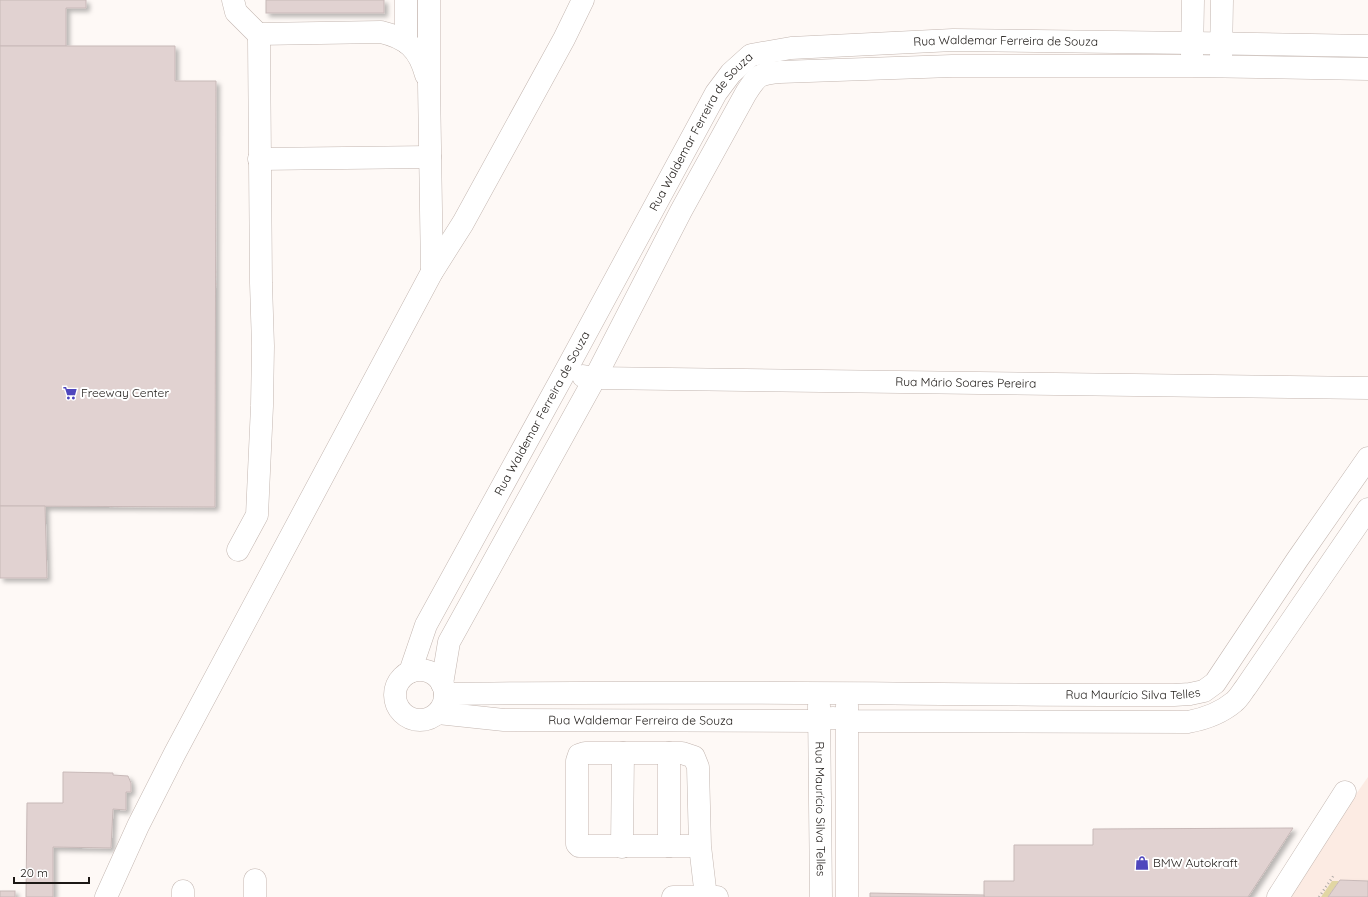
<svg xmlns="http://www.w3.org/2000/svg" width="1368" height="897" font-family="Quicksand,sans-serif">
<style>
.built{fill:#fcebe3}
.green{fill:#e1d6a3}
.building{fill:#e1d2d1;stroke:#c8b9b8;filter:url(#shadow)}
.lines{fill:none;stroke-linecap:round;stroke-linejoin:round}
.minor-casing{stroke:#c3b6b0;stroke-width:23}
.path{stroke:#aea9a6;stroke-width:2.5;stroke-dasharray:1 3;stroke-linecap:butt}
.minor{stroke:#fff;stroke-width:22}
.labels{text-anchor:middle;stroke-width:4;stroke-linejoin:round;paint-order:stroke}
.street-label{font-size:12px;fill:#1c1815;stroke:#fff}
.poi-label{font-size:12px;fill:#1c1815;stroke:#fff;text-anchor:start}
</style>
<defs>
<filter id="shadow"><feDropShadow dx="3.5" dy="3.5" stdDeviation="2" flood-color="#0004"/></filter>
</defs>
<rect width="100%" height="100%" fill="#fef9f6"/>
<polygon class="built" points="1368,777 1368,897 1286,897 1354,797"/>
<polygon class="green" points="1332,881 1339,881 1328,897 1321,897"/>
<g class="building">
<polygon points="0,0 86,0 86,8 66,8 66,46 0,46"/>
<rect x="266" y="0" width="118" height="13"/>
<polygon points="0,46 175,46 175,81 216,81 215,507 0,506"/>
<polygon points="0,506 45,506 47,578 0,578"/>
<polygon points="63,772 113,773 113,775 128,776 131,783 131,792 126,792 126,810 113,809 111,848 53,847 53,897 26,897 27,803 63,803"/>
<polygon points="1293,828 1248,897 984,897 984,881 1014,881 1014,845 1093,845 1093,829"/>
<polygon points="1340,880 1368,881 1368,897 1328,897"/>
<rect x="0" y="891" width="15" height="6"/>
<polygon points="870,893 984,895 984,897 870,897"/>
</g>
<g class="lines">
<defs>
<g id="minor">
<polyline points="233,0 236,12 258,34 259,40 261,283 263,346 262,406 257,515 238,550"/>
<polyline points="429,0 429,84 432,272"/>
<path d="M258 34 381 32C407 38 419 49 426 75"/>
<polyline points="406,42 406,0"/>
<polyline points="1192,57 1193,0"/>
<polyline points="1221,58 1222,0"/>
<polyline points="259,159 430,157"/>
<path id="s1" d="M583 376 595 378 1368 388"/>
<circle cx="420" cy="695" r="25"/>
<path id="s2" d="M410 672 426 625 565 372 716 93 731 73 751 55 791 48 953 40 1193 43 1368 46"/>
<path d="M442 684 449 642 595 378 681 211 746 93C758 75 758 74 780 72L952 66H1192L1368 69"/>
<path id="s3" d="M445 694C688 690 931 695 1174 695L1190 694 1204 691 1215 683 1297 560 1368 458"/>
<path id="s4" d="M819 706 821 897"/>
<path id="s5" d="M438 713 504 720 818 721C829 717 837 717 848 721L1188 722C1204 719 1221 713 1234 702 1239 698 1242 692 1246 687L1368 509"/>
<polyline points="669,846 669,753"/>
<polyline points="700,846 579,846 577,844 577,761 579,755 585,753 682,753 694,757 698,767 700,846 706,897"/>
<polyline points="622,847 623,753"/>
<polyline points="106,897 138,826 175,753 432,272 463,223 564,39 583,0"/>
<polyline points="183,897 183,891"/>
<polyline points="255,897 255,880"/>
<polyline points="673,897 717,897"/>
<polyline points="847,897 847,706"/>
<polyline points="1278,897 1345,792"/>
</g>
</defs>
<use href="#minor" class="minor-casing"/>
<polyline class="path" points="1319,897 1334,875"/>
<use href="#minor" class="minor"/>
</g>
<defs>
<symbol id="supermarket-bare" viewBox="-9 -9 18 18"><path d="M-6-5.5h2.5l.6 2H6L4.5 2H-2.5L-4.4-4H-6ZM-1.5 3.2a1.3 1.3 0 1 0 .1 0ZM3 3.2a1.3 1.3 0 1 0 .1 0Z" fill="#4f46bd" stroke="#fff" stroke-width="2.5" paint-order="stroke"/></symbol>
<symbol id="shop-bare" viewBox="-9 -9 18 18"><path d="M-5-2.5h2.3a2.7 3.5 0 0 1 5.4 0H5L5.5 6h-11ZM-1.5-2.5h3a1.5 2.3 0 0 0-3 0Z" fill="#4f46bd" stroke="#fff" stroke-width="2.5" paint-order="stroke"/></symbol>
</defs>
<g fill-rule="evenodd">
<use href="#supermarket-bare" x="60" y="383" width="20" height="20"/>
<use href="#shop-bare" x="1132" y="853" width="20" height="20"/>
</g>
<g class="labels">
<g class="street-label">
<text dy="4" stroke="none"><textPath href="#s2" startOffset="963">Rua Waldemar Ferreira de Souza</textPath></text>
<text dy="4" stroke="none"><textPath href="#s2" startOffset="615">Rua Waldemar Ferreira de Souza</textPath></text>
<text dy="4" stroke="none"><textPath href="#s1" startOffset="383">Rua Mário Soares Pereira</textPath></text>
<text dy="4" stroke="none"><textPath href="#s2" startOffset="291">Rua Waldemar Ferreira de Souza</textPath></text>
<text dy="4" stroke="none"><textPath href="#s3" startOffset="688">Rua Maurício Silva Telles</textPath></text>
<text dy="4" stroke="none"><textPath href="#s5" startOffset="203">Rua Waldemar Ferreira de Souza</textPath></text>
<text dy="4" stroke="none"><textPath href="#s4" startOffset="103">Rua Maurício Silva Telles</textPath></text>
</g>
<g class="poi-label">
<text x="81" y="397">Freeway Center</text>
<text x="1153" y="867">BMW Autokraft</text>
</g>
</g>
<path d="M14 877v6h75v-6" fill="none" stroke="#1c1815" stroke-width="2"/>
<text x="20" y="877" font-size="12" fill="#1c1815" stroke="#ffffff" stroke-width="3" paint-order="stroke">20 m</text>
</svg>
